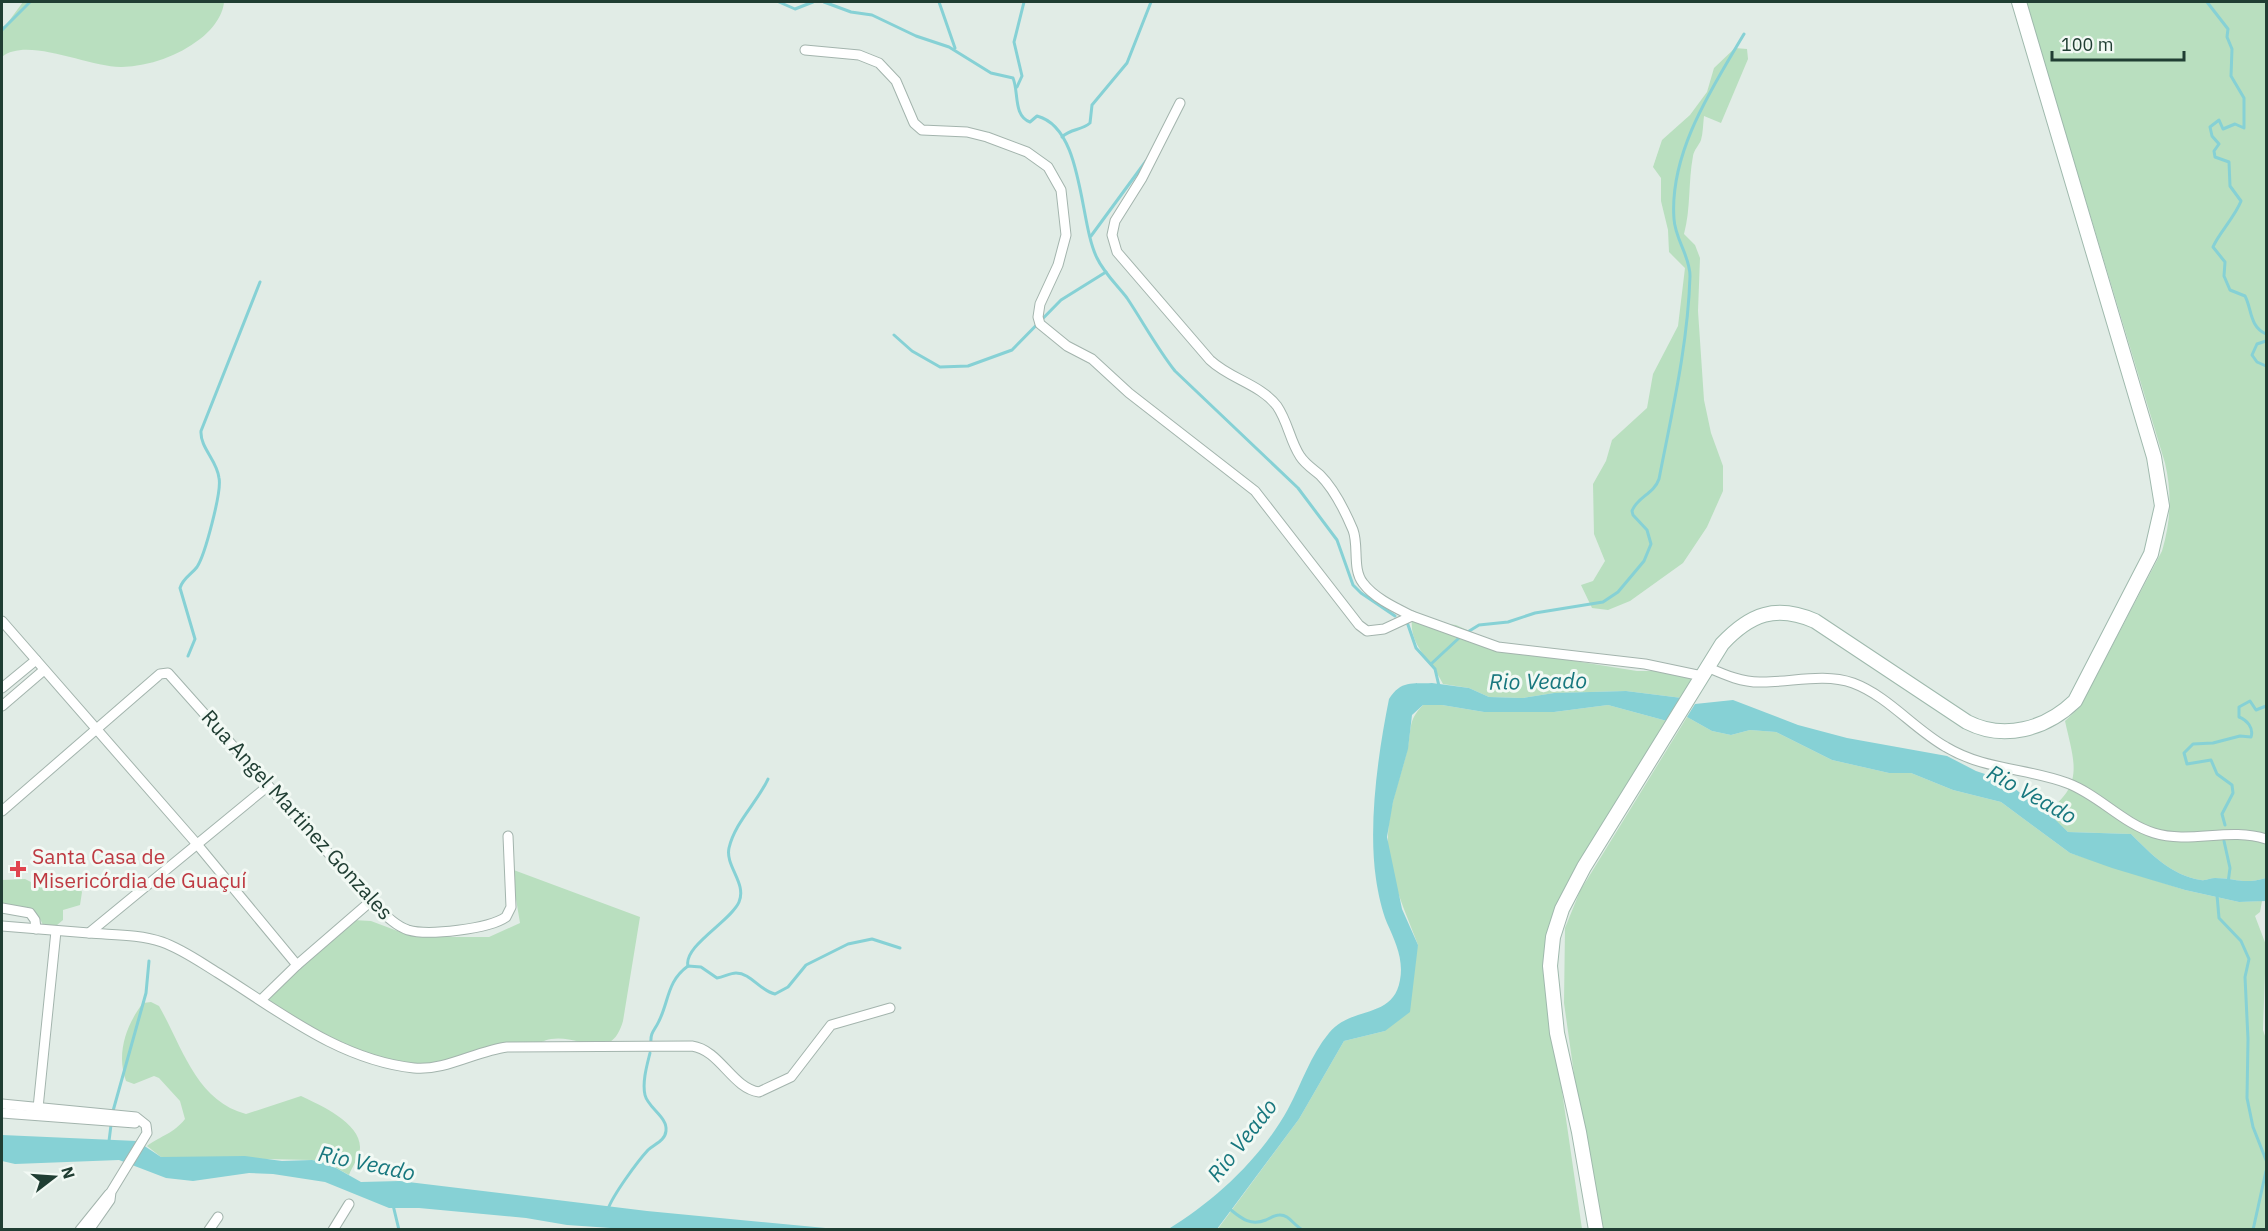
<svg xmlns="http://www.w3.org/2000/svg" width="2268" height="1231" font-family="'IBM Plex Sans',sans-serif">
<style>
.green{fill:#b9dfbf}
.water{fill:#86d1d5}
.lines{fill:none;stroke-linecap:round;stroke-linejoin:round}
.stream{stroke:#86d1d5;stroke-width:3}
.minor-casing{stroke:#a3b4ad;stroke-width:11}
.secondary-casing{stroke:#9fb9ad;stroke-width:16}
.minor{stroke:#fff;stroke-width:9}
.secondary{stroke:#fff;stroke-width:14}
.health-dot{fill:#e0444e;stroke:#f2f9f4;stroke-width:2}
.labels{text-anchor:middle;stroke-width:6;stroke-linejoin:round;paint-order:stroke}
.street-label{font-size:21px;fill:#203e33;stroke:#f2f9f4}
.health-label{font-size:21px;fill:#be3a42;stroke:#f2f9f4;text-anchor:start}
.water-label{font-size:22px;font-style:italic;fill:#17777e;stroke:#f2f9f4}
</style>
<rect width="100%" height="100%" fill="#e1ece6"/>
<g class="green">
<path d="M23 2H224C223 16 211 31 200 39 178 56 150 66 122 67 90 68 27 36 2 57V27L6 25Z"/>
<path d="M2026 2H2266V878C2241 885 2238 878 2215 878 2210 878 2206 881 2201 880 2171 875 2152 855 2131 834L2068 832 2046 812C2085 785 2074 762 2065 721L2080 707 2162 551C2171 521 2172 493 2165 463Z"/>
<path d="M1735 48 1747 49 1748 59 1721 123 1704 116C1703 124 1703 133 1701 140 1699 145 1694 150 1693 156 1688 183 1691 208 1684 234L1695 245 1700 258 1698 311 1704 400 1711 433 1723 466V491L1707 527 1683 563 1630 601 1608 610 1592 608 1581 585 1593 581 1605 561 1594 534 1593 484 1606 461 1612 440 1647 408 1653 374 1678 326 1685 268 1669 252 1668 230 1661 201V178L1653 167 1662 140 1690 115 1707 92 1714 68Z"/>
<path d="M1412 620 1456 625 1505 647 1581 662 1637 671H1699L1682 698 1626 691 1554 693 1523 698 1489 697 1469 688 1443 684C1432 661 1409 646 1412 620Z"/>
<path d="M1423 705H1442L1484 712H1554L1608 705 1667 721 1569 880 1554 913 1555 1043 1582 1229 1217 1230 1299 1119 1344 1041 1385 1031 1418 945C1406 912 1386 872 1388 835 1389 806 1400 779 1407 751 1412 730 1407 721 1423 705Z"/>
<polygon points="1687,717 1712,731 1731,735 1750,730 1776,732 1832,760 1889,773 1911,773 1953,790 2001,802 2070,853 2185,890 2239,902 2262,901 2260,912 2255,916 2266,945 2263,1030 2266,1039 2266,1229 1596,1230 1564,1003 1565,928 1580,891"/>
<path d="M511 869 640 917 623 1021C610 1065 581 1034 551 1039 544 1040 538 1044 530 1046 514 1051 496 1050 481 1054 468 1058 455 1066 442 1068 389 1075 300 1030 255 1003L269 997 353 920 371 921 411 936 436 934 452 937H489L520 923Z"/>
<path d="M25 879 47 890 78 884 82 892 80 905 63 910V920L57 925H43C35 905 20 906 2 904V880Z"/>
<path d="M151 1002 159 1006C182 1046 196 1101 246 1114L301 1096C320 1105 361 1123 360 1148 360 1156 352 1167 349 1175L329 1164 312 1160 161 1157 147 1146C162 1135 173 1134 185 1119L180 1101 159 1078 154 1076 134 1084 126 1081C116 1054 126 1025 143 1003Z"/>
</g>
<g class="water">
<path d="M1432 683 1469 688 1489 697 1523 698 1554 693 1626 691 1682 698 1667 721 1608 705 1554 712H1484L1442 705H1423L1412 715 1408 749 1393 802 1387 837 1402 909 1418 945 1410 1012 1385 1031 1344 1041 1299 1119 1217 1229 1167 1230C1215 1201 1261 1158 1288 1109 1302 1083 1310 1056 1329 1033 1352 1005 1393 1020 1400 980 1404 959 1395 941 1387 923 1382 911 1378 893 1376 879 1368 824 1378 754 1389 699 1401 680 1412 684 1432 683Z"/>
<path d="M1733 700 1798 725 1847 738 1947 756 1976 771 2006 781 2032 803 2040 805 2068 832 2131 834C2152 855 2171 875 2201 880 2206 881 2210 878 2215 878 2238 878 2241 885 2266 878V901L2239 902 2185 890 2112 868 2070 853 2001 802 1953 790 1911 773H1889L1832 760 1776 732 1750 730 1731 735 1712 731 1687 717 1695 704Z"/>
<polygon points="2,1135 137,1141 161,1157 245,1156 282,1161 312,1160 329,1164 361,1182 400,1181 647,1211 836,1229 640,1230 567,1225 526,1218 419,1208 389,1208 325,1182 273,1174 249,1173 193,1181 166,1178 119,1160 15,1164 2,1161"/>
</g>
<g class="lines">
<g class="stream">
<polyline points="779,2 795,9 813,2"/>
<path d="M824 2 851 12 872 15 916 36 949 47 991 73 1013 78C1019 92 1013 116 1030 122L1037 116C1084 128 1079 223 1097 258 1104 273 1117 285 1127 298 1143 322 1157 348 1175 371L1298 488 1337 540 1353 585 1361 593 1395 616"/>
<polyline points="939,2 955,48"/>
<path d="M2207 2 2228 29 2227 37 2232 49 2231 76 2244 98V128L2235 124 2223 129 2219 120 2210 127 2212 136 2219 144 2214 151 2215 157 2229 162 2230 186 2241 201C2235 217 2218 234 2213 247L2225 262 2224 276 2230 290 2245 296C2252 309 2249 326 2266 334"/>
<polyline points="2,30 30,2"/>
<polyline points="1017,87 1022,76 1014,42 1024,2"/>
<path d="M1062 137C1071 128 1081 131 1090 123L1092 105 1127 63 1151 2"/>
<polyline points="1091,236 1146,161"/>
<polyline points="894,335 912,351 940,367 968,366 1012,350 1061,300 1106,272"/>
<polyline points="2266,341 2257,344 2252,355 2257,362 2266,366"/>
<polyline points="1407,622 1416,648 1435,669 1439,686"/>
<path d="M1466 633 1479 625 1508 622 1535 613 1603 602 1618 592 1644 561 1651 544 1647 530 1633 515 1632 511C1637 497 1654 494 1659 479 1672 412 1688 344 1690 276 1690 256 1675 239 1674 219 1669 153 1712 88 1744 34"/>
<path d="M188 656 195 639 180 588C183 578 191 575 197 567 205 555 222 491 219 478 217 460 200 448 201 431L260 282"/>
<polyline points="1431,664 1459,638"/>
<path d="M2225 825 2222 814 2233 793 2232 785 2217 774 2211 760 2187 764 2184 753 2193 744 2213 743 2240 736 2251 737C2254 728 2247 720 2239 717V707L2250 701 2256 710 2266 706"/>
<polyline points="2224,841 2230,868 2228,883"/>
<polyline points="2217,895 2219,918 2241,941 2249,959 2245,977 2248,1039 2247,1098 2253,1127 2266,1160"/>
<path d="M688 966C683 946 731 921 739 902 747 883 725 866 729 848 735 822 757 803 768 779"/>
<path d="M651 1043C650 1032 655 1030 659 1021 669 1001 667 981 688 966L701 967 717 978C724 977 730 973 736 973 751 973 760 991 775 994L788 987 806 965 848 944 872 939 900 948"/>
<polyline points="113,1111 146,993 149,961"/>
<polyline points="109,1141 111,1125"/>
<polyline points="393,1205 399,1230"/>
<path d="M608 1209C613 1195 637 1162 648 1150 654 1144 665 1141 666 1131 668 1117 648 1108 645 1095 642 1082 647 1065 650 1053"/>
<path d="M1231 1210C1242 1219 1251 1226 1266 1220 1270 1218 1275 1215 1279 1215 1289 1214 1294 1226 1303 1230"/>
<polyline points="1331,1230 1338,1230"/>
<polyline points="2253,1230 2266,1171"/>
</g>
<defs>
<g id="minor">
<polyline points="805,50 859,55 879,63 896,81 914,123 922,130 967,132 987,137 1027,152 1048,167 1061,190 1066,235 1058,265 1040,304 1038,317 1040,324 1067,346 1092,359 1129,393 1255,491 1359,625 1367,631 1384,629 1412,616 1498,647 1645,664 1702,676"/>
<path d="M1180 103 1142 178 1115 221 1112 235 1117 252 1210 360C1230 379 1260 384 1277 406 1288 422 1290 441 1300 456 1305 464 1313 469 1320 475 1335 490 1345 511 1353 530 1359 546 1352 569 1363 583 1374 598 1396 608 1412 616"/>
<polyline points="2,621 196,843 297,965"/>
<path d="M1707 667C1725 675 1743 683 1763 682 1793 682 1824 673 1853 683 1888 696 1914 729 1946 747 1984 770 2027 768 2067 783 2099 795 2122 823 2154 833 2190 844 2230 827 2266 839"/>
<polyline points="2,688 36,660"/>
<polyline points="2,706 44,670"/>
<path d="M2 811 160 674 168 673 371 901C382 911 393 925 408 930 428 936 489 929 506 917L511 907 508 836"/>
<polyline points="2,908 30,913 35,920 36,929"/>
<polyline points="2,926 89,933 268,786"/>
<path d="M89 933C112 935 139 934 162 942 182 949 200 962 218 973 279 1011 339 1060 414 1068 445 1071 476 1051 507 1047L692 1046C720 1050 732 1088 759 1092L791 1077 831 1025 890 1008"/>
<polyline points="261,1000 297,965 371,901"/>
<polyline points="2,1104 136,1117 146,1125 147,1133 111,1192 110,1200 89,1230"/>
<polyline points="38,1108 56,931"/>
<polyline points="2,1113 135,1123"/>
<polyline points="80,1230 109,1194"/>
<polyline points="209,1230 218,1217"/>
<polyline points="333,1230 349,1204"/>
</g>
<path id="secondary" d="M1596 1230 1579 1132 1557 1033 1550 966 1553 937 1562 909 1584 867 1722 644C1750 614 1776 604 1815 621L1967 722C2004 741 2046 729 2075 701L2151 554 2162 506 2154 457 2019 2"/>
</defs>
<use href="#minor" class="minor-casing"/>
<use href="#secondary" class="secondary-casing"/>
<use href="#minor" class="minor"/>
<use href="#secondary" class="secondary"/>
</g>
<path class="health-dot" d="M15 860h6v6h6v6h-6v6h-6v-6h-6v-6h6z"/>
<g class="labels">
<g class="street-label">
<text transform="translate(297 815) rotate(48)" y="7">Rua Angel Martinez Gonzales</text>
</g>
<g class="health-label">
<text x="32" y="864">Santa Casa de<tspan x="32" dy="24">Misericórdia de Guaçuí</tspan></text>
</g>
<g class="water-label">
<text transform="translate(1538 681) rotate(-1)" y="8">Rio Veado</text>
<text transform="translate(2032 794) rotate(29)" y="8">Rio Veado</text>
<text transform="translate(1242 1140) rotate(-52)" y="8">Rio Veado</text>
<text transform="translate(367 1163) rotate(12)" y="8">Rio Veado</text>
</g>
</g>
<rect width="2268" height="1231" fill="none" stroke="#203e33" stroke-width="6"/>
<g transform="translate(54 1177) rotate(73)" stroke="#f2f9f4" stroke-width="4.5" paint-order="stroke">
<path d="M0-4.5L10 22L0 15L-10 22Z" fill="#203e33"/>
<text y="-9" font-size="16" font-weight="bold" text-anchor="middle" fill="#203e33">N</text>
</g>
<path d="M2052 51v9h132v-9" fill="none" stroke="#203e33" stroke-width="3"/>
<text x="2061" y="51" font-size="18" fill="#203e33" stroke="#f2f9f4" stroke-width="4.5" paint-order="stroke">100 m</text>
</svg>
